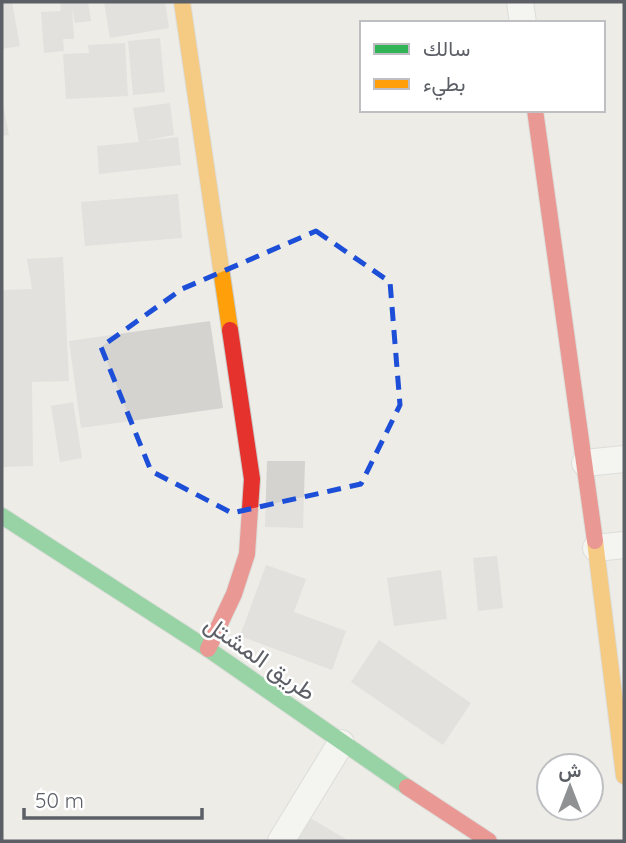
<svg xmlns="http://www.w3.org/2000/svg" width="626" height="843" font-family="Quicksand,Vazirmatn,sans-serif">
<style>
.building{fill:#d4d3d0}
.lines{fill:none;stroke-linecap:round;stroke-linejoin:round}
.street-casing{stroke:#c9c9c8;stroke-width:28}
.fast-casing{stroke:#c9cac9;stroke-width:18}
.slow-casing{stroke:#c9cac9;stroke-width:18}
.jam-casing{stroke:#c9cac9;stroke-width:18}
.street{stroke:#fcfcfb;stroke-width:26}
.fast{stroke:#30b455;stroke-width:16}
.slow{stroke:#ff9f0a;stroke-width:16}
.jam{stroke:#e5322d;stroke-width:16}
.marked{fill:none;stroke:#1d4ed8;stroke-width:5;stroke-dasharray:14 9;stroke-linejoin:round}
.labels{text-anchor:middle;stroke-width:5;stroke-linejoin:round;paint-order:stroke}
.street-label{font-size:24px;fill:#5c6066;stroke:#fff}
</style>
<rect width="100%" height="100%" fill="#edece7"/>
<g class="building">
<polygon points="2,2 12,2 20,46 2,49"/>
<polygon points="60,2 88,2 91,21 75,23 72,9 74,39 63,39 64,51 44,53 41,12 61,11"/>
<polygon points="104,2 165,2 169,28 110,38"/>
<polygon points="160,38 165,92 133,95 128,41"/>
<polygon points="125,43 128,96 66,99 63,54 89,53 88,45"/>
<polygon points="2,99 9,135 2,136"/>
<polygon points="170,103 174,135 144,141 178,137 181,165 99,174 97,146 139,142 133,108"/>
<polygon points="178,194 182,238 85,246 81,202"/>
<polygon points="63,257 69,381 32,382 33,466 3,467 2,290 32,289 27,259"/>
<polygon points="210,321 223,408 81,428 69,341"/>
<polygon points="73,402 82,458 60,462 51,406"/>
<polygon points="267,461 305,461 303,528 265,527"/>
<polygon points="497,556 503,608 478,611 473,558"/>
<polygon points="266,565 306,579 294,612 346,631 332,670 240,636"/>
<polygon points="441,570 447,619 394,626 387,578"/>
<polygon points="379,640 471,703 443,745 351,682"/>
<polygon points="307,816 349,841 292,841"/>
</g>
<g class="lines">
<defs>
<g id="street">
<polyline points="520,2 523,23"/>
<polyline points="585,463 624,459"/>
<polyline points="596,548 624,545"/>
<polyline points="281,841 341,743"/>
</g>
<polyline id="fast" points="2,516 208,649 407,787"/>
<g id="slow">
<polyline points="182,2 230,330"/>
<polyline points="595,541 624,776"/>
</g>
<g id="jam">
<polyline points="535,110 595,541"/>
<polyline points="208,649 234,594 247,554 252,479 230,330"/>
<polyline points="407,787 489,841"/>
</g>
</defs>
<use href="#street" class="street-casing"/>
<use href="#fast" class="fast-casing"/>
<use href="#slow" class="slow-casing"/>
<use href="#jam" class="jam-casing"/>
<use href="#street" class="street"/>
<use href="#fast" class="fast"/>
<use href="#slow" class="slow"/>
<use href="#jam" class="jam"/>
</g>
<path d="M0 0H626V843H0ZM316 231 390 282 400 405 361 484 232 513 151 471 101 347 182 289Z" fill="#edece7" fill-opacity=".55" fill-rule="evenodd"/>
<path class="marked" d="M316 231 390 282 400 405 361 484 232 513 151 471 101 347 182 289Z"/>
<g class="labels">
<g class="street-label">
<text transform="translate(260 658) rotate(35)" y="8">طريق المشتل</text>
</g>
</g>
<rect width="626" height="843" fill="none" stroke="#5c6066" stroke-width="7"/>
<rect x="360" y="21" width="245" height="91" fill="#ffffff" stroke="#bebfc2" stroke-width="2"/>
<rect x="374" y="44" width="35" height="10" fill="#30b455" stroke="#bebfc2" stroke-width="2"/>
<text x="423" y="56" font-size="21" fill="#5c6066">سالك</text>
<rect x="374" y="79" width="35" height="10" fill="#ff9f0a" stroke="#bebfc2" stroke-width="2"/>
<text x="423" y="91" font-size="21" fill="#5c6066">بطيء</text>
<g transform="translate(570 787)"><circle r="33" fill="#ffffff" stroke="#bebfc2" stroke-width="2"/>
<path d="M0-5L12 26L0 18L-12 26Z" fill="#8f9193"/>
<text y="-10" font-size="19" font-weight="bold" text-anchor="middle" fill="#5c6066">ش</text>
</g>
<path d="M24 808v10h178v-10" fill="none" stroke="#5c6066" stroke-width="3.5"/>
<text x="35" y="808" font-size="21" fill="#5c6066" stroke="#ffffff" stroke-width="5" paint-order="stroke">50 m</text>
</svg>
